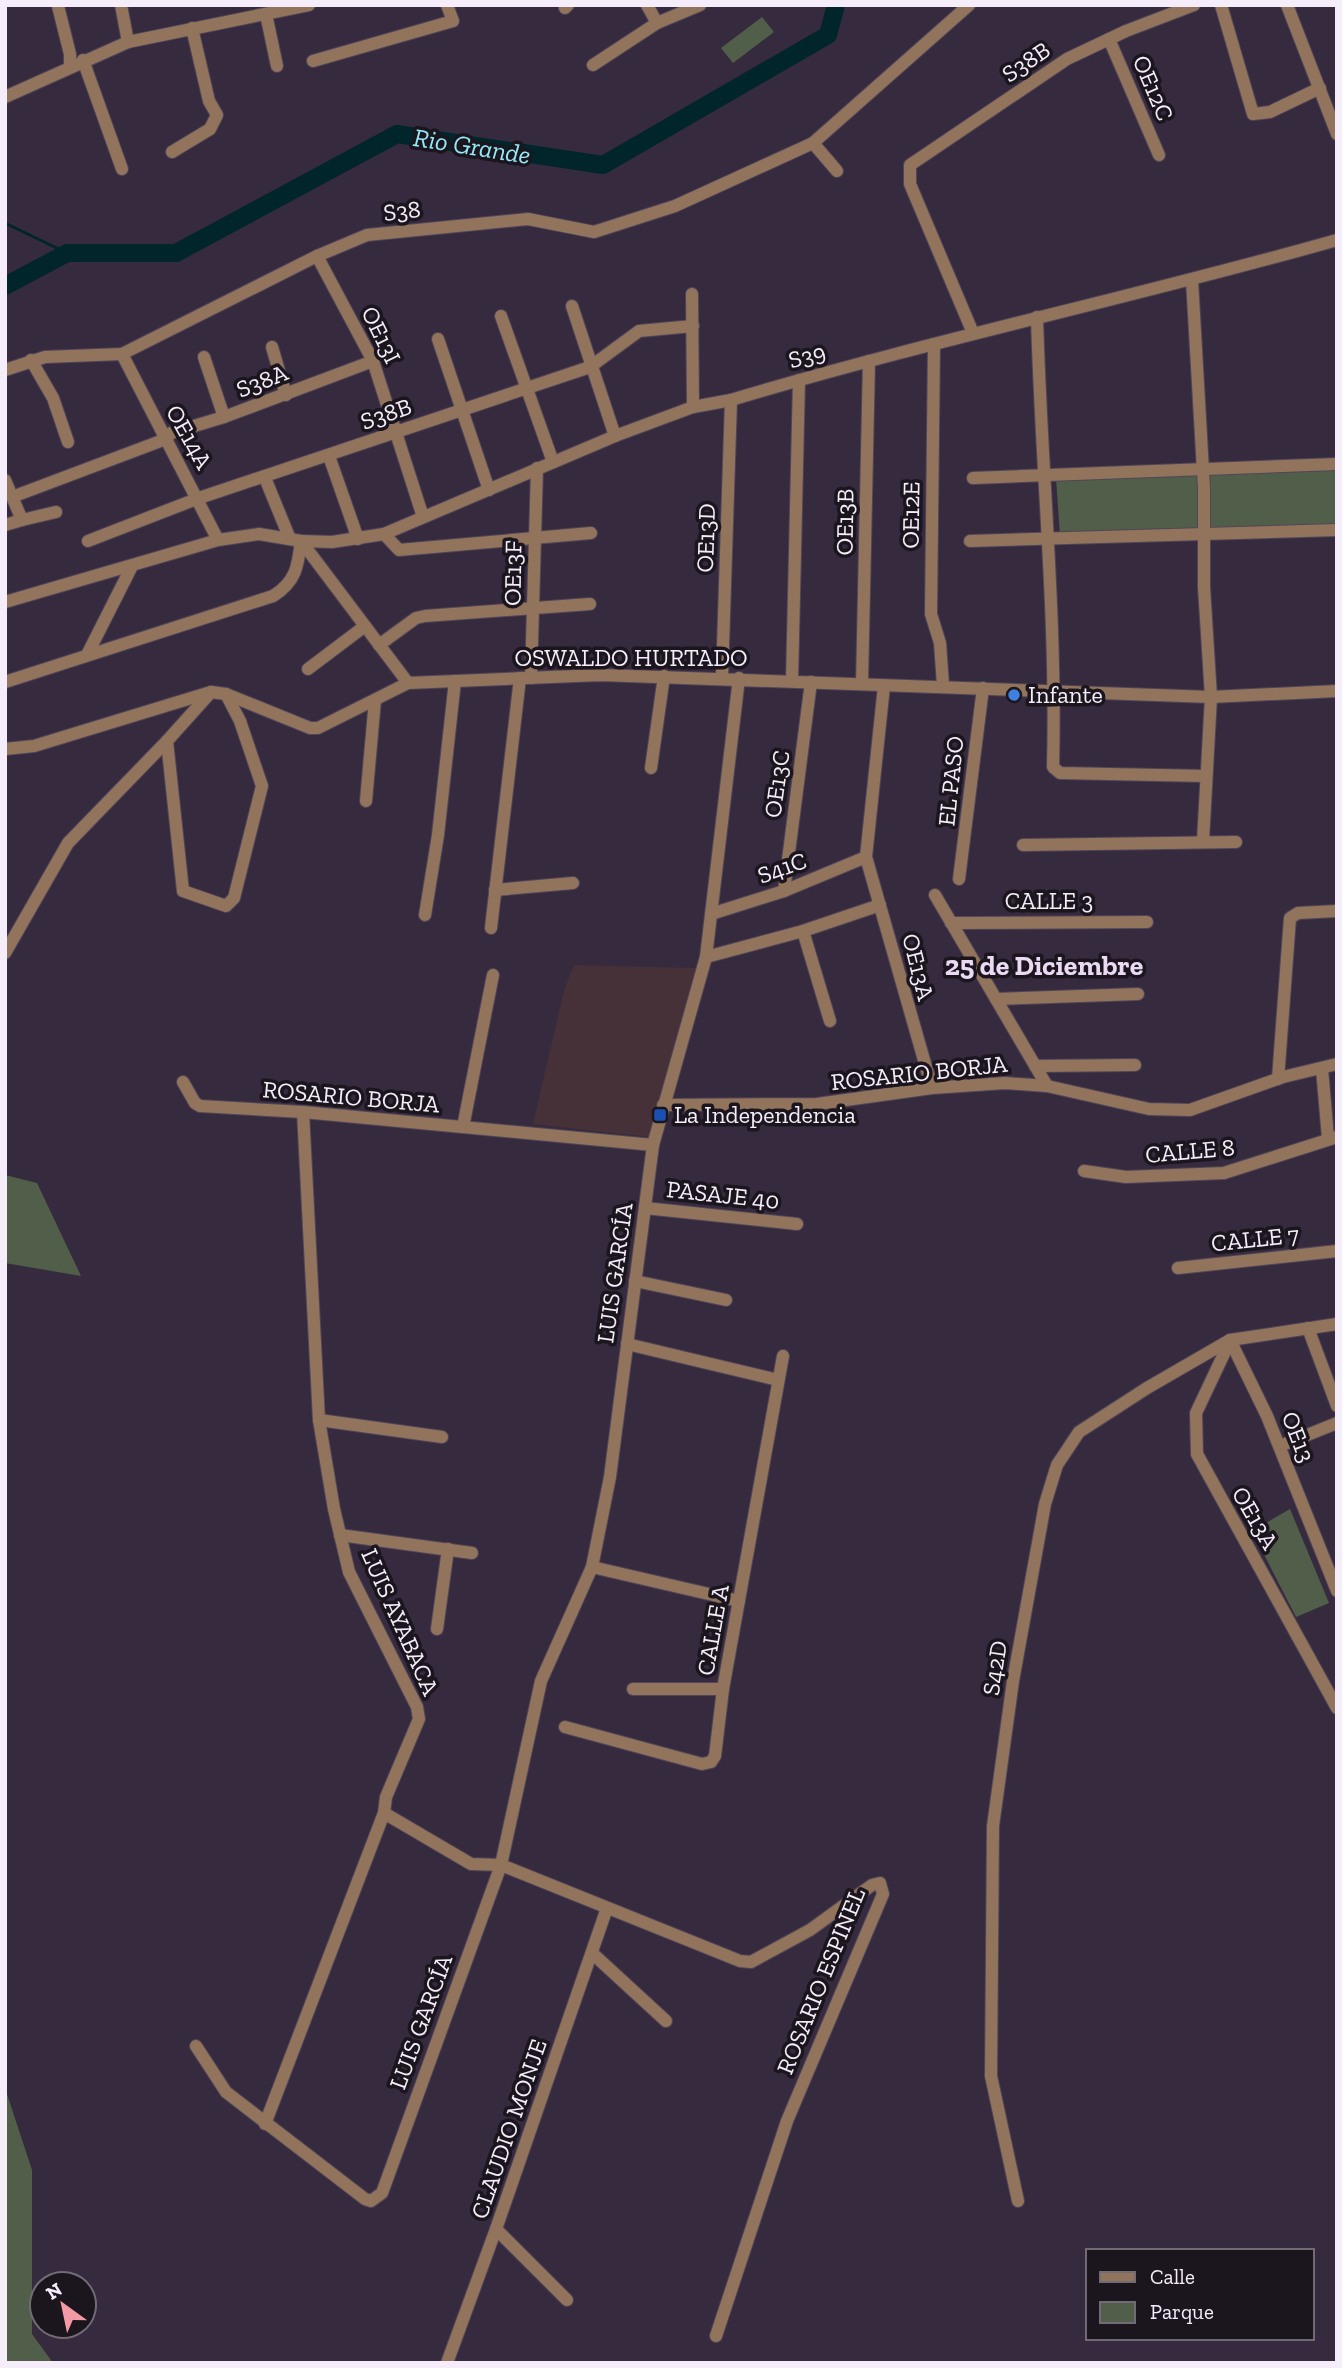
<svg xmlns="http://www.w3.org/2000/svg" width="1342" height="2368" font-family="'Zilla Slab',serif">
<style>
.industrial{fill:#453137}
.green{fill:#515f4a}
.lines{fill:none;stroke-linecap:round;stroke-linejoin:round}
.stream{stroke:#00252b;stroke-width:2.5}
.river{stroke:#00252b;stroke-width:18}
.minor-casing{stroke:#514558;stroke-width:14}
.minor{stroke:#91745b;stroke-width:12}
.shop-dot{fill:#3f7fe0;stroke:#1b151e;stroke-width:2.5}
.transit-dot{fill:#1a4fb4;stroke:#1b151e;stroke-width:2.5}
.labels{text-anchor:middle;stroke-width:7;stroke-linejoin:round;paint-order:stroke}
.street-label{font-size:24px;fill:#f5edfa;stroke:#1b151e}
.poi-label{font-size:24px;fill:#f5edfa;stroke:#1b151e;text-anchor:start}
.water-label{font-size:26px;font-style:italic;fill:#94eaf9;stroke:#1b151e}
.quarter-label{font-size:28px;font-weight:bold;fill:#eadaf4;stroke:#1b151e}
</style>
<rect width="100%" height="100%" fill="#362a3e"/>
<polygon class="industrial" points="574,965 699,968 650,1137 533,1124 564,990"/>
<g class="green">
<polygon points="762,17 774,32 733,63 721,48"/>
<polygon points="1337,468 1337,525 1209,530 1208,475"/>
<polygon points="1200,475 1199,531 1060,535 1056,478"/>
<polygon points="5,1175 37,1183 81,1276 5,1263"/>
<polygon points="1290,1509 1329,1603 1296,1617 1252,1531"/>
<polygon points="5,2088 32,2170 32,2334 53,2363 5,2363"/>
</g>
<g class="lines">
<polyline class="stream" points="5,223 67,253"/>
<polyline class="river" points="5,286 67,253 176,253 397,134 603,165 828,35 836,5"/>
<defs>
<g id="minor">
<polyline points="121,5 128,42"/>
<polyline points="647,5 657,23"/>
<polyline points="1221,5 1253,114 1270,112 1320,88"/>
<polyline points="1287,5 1337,134"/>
<polyline points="58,6 70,54 70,66"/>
<polyline points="565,8 568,5"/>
<polyline points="266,14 277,66"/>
<polyline points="1109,39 1159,155"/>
<polyline points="83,60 122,169"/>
<polyline points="313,61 453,21 447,5"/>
<polyline points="593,65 657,23 700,5"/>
<polyline points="5,97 128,42 309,5"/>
<polyline points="813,143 837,171"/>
<polyline points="172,152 210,129 217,115 209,101 192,28"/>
<polyline points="317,256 373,361 423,517"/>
<polyline points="1192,280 1204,488 1204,587 1211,697 1203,841"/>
<polyline points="692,294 693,407"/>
<polyline points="572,306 615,436"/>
<polyline points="501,316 553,462"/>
<path d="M1037 317C1041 467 1057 617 1053 767L1060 773 1206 776"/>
<polyline points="973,333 910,184 910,165 1067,59 1126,31 1194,5"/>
<polyline points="438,339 489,490"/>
<polyline points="934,344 931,614 940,643 943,685"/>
<polyline points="272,347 286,395"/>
<polyline points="122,354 218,540"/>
<polyline points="204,357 224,417"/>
<polyline points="31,360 53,398 68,442"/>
<polyline points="5,370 45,357 122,354 317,256 367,235 528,219 594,232 675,206 813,143 969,5"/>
<polyline points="329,456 358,539"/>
<polyline points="265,478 290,539"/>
<polyline points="973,478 1337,464"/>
<polyline points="5,480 22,520 5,525"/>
<polyline points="12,497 166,439 171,433 224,417 373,361"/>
<polyline points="22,520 56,512"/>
<polyline points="384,534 399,550 591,533"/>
<polyline points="88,541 199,498 590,367 639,331 693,326"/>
<polyline points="970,541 1337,530"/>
<polyline points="5,602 218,540 259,534 301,541 408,683 601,675 1211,697 1337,691"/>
<polyline points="379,645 416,618 425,616 590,604"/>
<polyline points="87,655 131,568"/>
<polyline points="308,669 365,626"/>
<polyline points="722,677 731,400"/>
<polyline points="531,678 537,468"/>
<polyline points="792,681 799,380"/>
<path d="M5 682 273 596C296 582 298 566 301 541L332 542 384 534 615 436 693 407 731 400C931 340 1136 297 1337 240"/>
<polyline points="862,684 869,361"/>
<polyline points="884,686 866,857 932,1088"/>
<polyline points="211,692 167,741 183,891 226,906 234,898 262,786 240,721 226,694"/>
<polyline points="5,749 34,746 211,692 226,694 310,728 318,728 408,683"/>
<polyline points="651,768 664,676"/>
<polyline points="366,801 375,700"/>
<polyline points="1023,845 1236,842"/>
<polyline points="959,879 983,688"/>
<polyline points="495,890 573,883"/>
<polyline points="784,891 811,682"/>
<polyline points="935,895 1047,1086"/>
<polyline points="711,914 784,891 866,857"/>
<polyline points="425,915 438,835 455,681"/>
<polyline points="951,923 1147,922"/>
<polyline points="491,928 520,678"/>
<polyline points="803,931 830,1021"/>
<polyline points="5,953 68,843 167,741"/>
<polyline points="706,957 803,931 880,905"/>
<polyline points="996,999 1138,994"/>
<polyline points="1035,1066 1135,1065"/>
<polyline points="1322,1069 1328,1138"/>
<polyline points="1278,1079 1290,918 1298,913 1337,911"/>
<polyline points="183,1082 195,1103 200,1106 303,1112 653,1145"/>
<polyline points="663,1105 817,1104 932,1088 1005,1083 1047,1086 1149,1109 1190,1110 1283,1077 1337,1064"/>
<polyline points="463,1127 493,975"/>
<polyline points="1084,1171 1126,1177 1224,1173 1337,1137"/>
<polyline points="645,1208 797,1224"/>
<polyline points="1178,1268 1337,1251"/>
<polyline points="635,1281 726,1300"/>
<polyline points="1308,1328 1337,1406"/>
<polyline points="1230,1340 1267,1416 1337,1591"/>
<polyline points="1230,1341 1196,1413 1197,1454 1337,1708"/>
<polyline points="627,1344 778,1380"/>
<polyline points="319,1420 442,1437"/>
<polyline points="1280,1446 1337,1423"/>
<polyline points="340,1535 472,1553"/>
<polyline points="592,1567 739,1601"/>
<polyline points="437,1629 448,1549"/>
<polyline points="633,1689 723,1689"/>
<polyline points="565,1727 702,1764 711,1762 715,1756 723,1689 783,1356"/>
<polyline points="384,1813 471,1864 501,1865 541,1681 592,1567 610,1477 653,1145 706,957 739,678"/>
<polyline points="592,1953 666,2021"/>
<polyline points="196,2046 226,2092 365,2199 371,2201 382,2193 501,1865 740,1961 751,1962 810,1930 872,1885 880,1883 883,1894 787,2121 716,2336"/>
<polyline points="265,2124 384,1813 386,1797 419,1719 417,1707 349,1572 334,1509 319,1420 303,1112"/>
<polyline points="1018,2201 991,2076 993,1826 1013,1681 1045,1504 1057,1465 1079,1432 1147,1388 1230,1340 1337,1324"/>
<polyline points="496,2229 567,2300"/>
<polyline points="447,2363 496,2229 607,1908"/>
</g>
</defs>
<use href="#minor" class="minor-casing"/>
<use href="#minor" class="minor"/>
</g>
<circle class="shop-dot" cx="1014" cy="695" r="7"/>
<rect class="transit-dot" x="653" y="1108" width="14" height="14" rx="3.5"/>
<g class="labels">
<g class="street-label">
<text transform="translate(1026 62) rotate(-34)" y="8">S38B</text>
<text transform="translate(1153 88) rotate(67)" y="8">OE12C</text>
<text transform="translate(402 211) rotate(-6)" y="8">S38</text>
<text transform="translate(381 335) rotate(64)" y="8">OE13I</text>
<text transform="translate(807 356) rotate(-15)" y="8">S39</text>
<text transform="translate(262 381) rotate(-21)" y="8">S38A</text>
<text transform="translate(386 414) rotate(-19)" y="8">S38B</text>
<text transform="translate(189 437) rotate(61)" y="8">OE14A</text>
<text transform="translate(911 515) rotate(-89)" y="8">OE12E</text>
<text transform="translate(845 522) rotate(-89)" y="8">OE13B</text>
<text transform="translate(706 538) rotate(-88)" y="8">OE13D</text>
<text transform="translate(513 573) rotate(-89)" y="8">OE13F</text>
<text x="631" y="666">OSWALDO HURTADO</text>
<text transform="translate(951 781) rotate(-84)" y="8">EL PASO</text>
<text transform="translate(777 784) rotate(-82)" y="8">OE13C</text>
<text transform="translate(782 868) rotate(-20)" y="8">S41C</text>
<text x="1049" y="909">CALLE 3</text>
<text transform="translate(918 967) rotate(76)" y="8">OE13A</text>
<text transform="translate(919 1073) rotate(-6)" y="8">ROSARIO BORJA</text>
<text transform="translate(351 1097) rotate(5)" y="8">ROSARIO BORJA</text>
<text transform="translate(1190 1151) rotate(-5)" y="8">CALLE 8</text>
<text transform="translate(723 1195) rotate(6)" y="8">PASAJE 40</text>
<text transform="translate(1255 1239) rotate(-6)" y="8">CALLE 7</text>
<text transform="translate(615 1273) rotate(-82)" y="8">LUIS GARCÍA</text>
<text transform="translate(1298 1437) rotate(69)" y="8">OE13</text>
<text transform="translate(1255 1518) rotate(60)" y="8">OE13A</text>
<text transform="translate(400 1622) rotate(66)" y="8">LUIS AYABACA</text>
<text transform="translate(713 1630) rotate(-80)" y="8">CALLE A</text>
<text transform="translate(995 1668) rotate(-81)" y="8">S42D</text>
<text transform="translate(821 1981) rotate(-68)" y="8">ROSARIO ESPINEL</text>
<text transform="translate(421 2022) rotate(-70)" y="8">LUIS GARCÍA</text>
<text transform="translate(509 2129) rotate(-71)" y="8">CLAUDIO MONJE</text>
</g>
<g class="poi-label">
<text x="1028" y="703">Infante</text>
<text x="674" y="1123">La Independencia</text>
</g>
<g class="water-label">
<text transform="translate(472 146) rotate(9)" y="9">Rio Grande</text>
</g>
<g class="quarter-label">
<text x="1044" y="975">25 de Diciembre</text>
</g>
</g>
<rect width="1342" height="2368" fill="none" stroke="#f5edfa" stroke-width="14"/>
<rect x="1086" y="2249" width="228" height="91" fill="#1b151e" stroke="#726b76" stroke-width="2"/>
<rect x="1100" y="2272" width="35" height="10" fill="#91745b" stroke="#726b76" stroke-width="2"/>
<text x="1150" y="2284" font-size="21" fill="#f5edfa">Calle</text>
<rect x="1100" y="2302" width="35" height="21" fill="#515f4a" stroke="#726b76" stroke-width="2"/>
<text x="1150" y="2319" font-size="21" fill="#f5edfa">Parque</text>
<g transform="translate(63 2305) rotate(327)"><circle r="33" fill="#1b151e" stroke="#726b76" stroke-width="2"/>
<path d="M0-5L12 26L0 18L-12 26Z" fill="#f49aa6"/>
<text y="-10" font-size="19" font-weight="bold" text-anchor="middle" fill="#f5edfa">N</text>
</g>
</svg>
